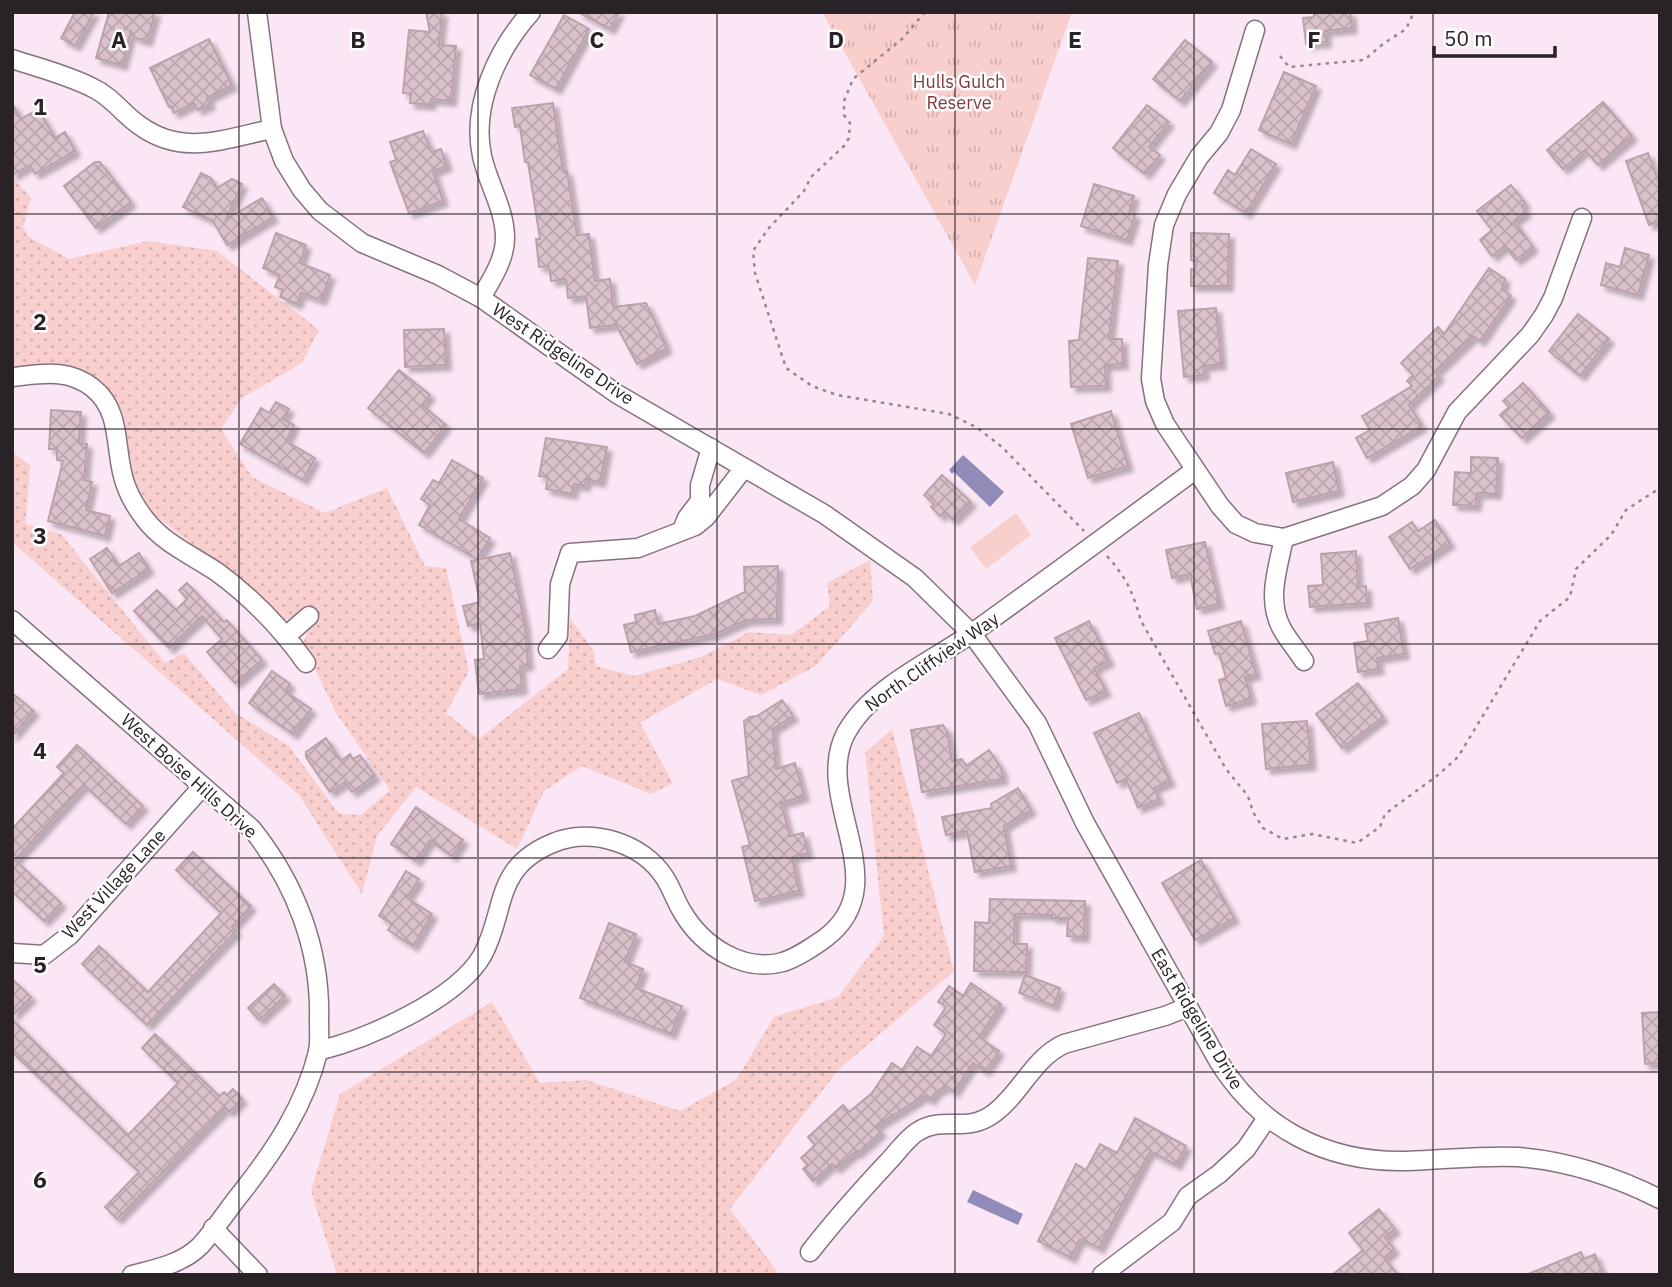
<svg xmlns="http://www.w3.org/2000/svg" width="1672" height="1287" font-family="'IBM Plex Sans',sans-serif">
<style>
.grass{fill:url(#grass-dots)}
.park{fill:url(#park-tufts)}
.pitch{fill:#f9cfce}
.water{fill:#918bba}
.building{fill:url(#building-cross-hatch);stroke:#bba2aa;stroke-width:2;filter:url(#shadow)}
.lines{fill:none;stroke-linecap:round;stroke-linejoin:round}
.minor-casing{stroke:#85727f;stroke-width:21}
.path{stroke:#968892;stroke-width:2.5;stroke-dasharray:3.5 5;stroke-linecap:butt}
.minor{stroke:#fff;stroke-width:18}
.grid{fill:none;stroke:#292227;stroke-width:2;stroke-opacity:0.55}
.labels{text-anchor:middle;stroke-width:5;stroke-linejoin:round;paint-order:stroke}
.park-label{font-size:18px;fill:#823a3c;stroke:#fff}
.street-label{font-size:18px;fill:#292227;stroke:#fff}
.grid-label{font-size:23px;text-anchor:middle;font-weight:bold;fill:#292227;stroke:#fff;stroke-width:5;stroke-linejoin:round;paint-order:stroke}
</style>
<defs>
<pattern id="grass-dots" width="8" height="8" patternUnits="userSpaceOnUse" patternTransform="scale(1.75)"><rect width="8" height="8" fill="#f9cfce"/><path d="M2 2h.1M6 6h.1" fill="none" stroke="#d5b1b1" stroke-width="1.8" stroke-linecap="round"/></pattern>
<pattern id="park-tufts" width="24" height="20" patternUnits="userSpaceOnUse" patternTransform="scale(1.75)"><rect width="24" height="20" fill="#f9cfce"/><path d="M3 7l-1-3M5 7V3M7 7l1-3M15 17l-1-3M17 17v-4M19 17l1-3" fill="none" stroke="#d5b1b1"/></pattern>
<pattern id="building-cross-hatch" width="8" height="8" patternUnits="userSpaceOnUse" patternTransform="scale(1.75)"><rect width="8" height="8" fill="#dbc1c9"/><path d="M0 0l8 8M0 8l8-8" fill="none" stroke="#bca6ad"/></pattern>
<filter id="shadow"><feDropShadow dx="5" dy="5" stdDeviation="2" flood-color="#0004"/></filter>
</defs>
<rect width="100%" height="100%" fill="#fbe6f5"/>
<g class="grass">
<polygon points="12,177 31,198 23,227 29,237 69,259 148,241 217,251 319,330 302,363 242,398 221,429 252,477 325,513 387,488 425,566 446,568 469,671 446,713 479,739 568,669 570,618 594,652 596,666 634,676 701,657 749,632 791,635 830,606 827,583 870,560 873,601 816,666 761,695 717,679 640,723 673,783 651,794 582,766 544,791 517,849 416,787 377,836 362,894 299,795 12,542 12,452 30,465 26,524 61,534 165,663 184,653 235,713 289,746 339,814 361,815 390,790 336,713 303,644 312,619 303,611 293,618 280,621 234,576 152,513 134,481 123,413 102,380 72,366 12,366"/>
<polygon points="892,729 954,971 839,1069 730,1209 780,1275 337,1275 311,1191 340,1094 492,1002 540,1083 586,1080 680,1111 736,1080 774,1017 838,997 884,936 865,753"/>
</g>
<polygon class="park" points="822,12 1072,12 975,285"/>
<polygon class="pitch" points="1016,513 1031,535 986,569 970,547"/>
<g class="water">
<polygon points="963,455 1004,492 990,507 954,472 952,474 949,470"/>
<polygon points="973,1190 1023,1214 1018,1225 967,1202"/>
</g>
<g class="building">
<polygon points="75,12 94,12 75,46 61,38"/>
<polygon points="109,12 155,12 147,41 135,38 131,31 122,65 96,58"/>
<polygon points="426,12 442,12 439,45 456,46 451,101 431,99 430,105 410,103 411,94 403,93 409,30 430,32"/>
<polygon points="578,12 619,12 610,29"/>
<polygon points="1314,12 1350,12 1352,28 1325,31 1326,42 1306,44 1303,18 1314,17"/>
<polygon points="564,15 589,29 556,89 530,75"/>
<polygon points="209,39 232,85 207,98 210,104 198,110 194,103 174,113 171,106 169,107 150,68"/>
<polygon points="1185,40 1212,62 1180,101 1153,79"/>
<polygon points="1284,72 1316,86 1291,144 1259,130"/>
<polygon points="1603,102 1632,136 1598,165 1585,150 1563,169 1547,150"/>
<polygon points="12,103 21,119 38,109 55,138 65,132 75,151 35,174 30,165 12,175"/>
<polygon points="553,103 563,172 567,171 577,235 589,234 595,281 610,279 613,307 646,303 665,343 666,349 637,364 616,325 590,328 586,296 568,298 566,279 551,281 549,266 539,267 536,239 540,239 528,162 525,162 520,126 515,127 512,108"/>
<polygon points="1147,105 1169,122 1149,147 1160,155 1145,174 1113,148"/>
<polygon points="423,131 431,152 441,149 447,166 433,171 443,201 409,213 390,162 396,160 390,142"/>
<polygon points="1251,149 1276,164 1246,213 1214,193 1228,170 1235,175"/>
<polygon points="1648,153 1660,186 1660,221 1649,225 1626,161"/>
<polygon points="95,162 100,162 131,202 96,228 64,186"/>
<polygon points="201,173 211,178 217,188 232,179 242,184 226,219 262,198 273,217 227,245 213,221 183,207"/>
<polygon points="1094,184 1134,196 1129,213 1135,215 1127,240 1081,226"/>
<polygon points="1511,185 1525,203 1522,206 1526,212 1514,221 1533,247 1516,260 1505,246 1492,256 1480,240 1492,230 1477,211"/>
<polygon points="276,233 306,245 300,263 330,275 321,300 301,293 297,304 280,297 283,290 275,287 280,275 263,268"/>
<polygon points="1191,233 1229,234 1228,286 1191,286 1191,269 1195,270 1197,262 1191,260"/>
<polygon points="1625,248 1649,255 1638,295 1601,285 1606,263 1620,267"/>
<polygon points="1088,258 1118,261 1109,339 1122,339 1123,364 1105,365 1106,386 1071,387 1069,341 1079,340"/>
<polygon points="1489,268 1505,279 1502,289 1511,296 1480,341 1473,336 1435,372 1439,376 1409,405 1422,426 1367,458 1356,438 1370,430 1362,416 1412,386 1407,381 1413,375 1401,363 1438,327 1444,334"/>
<polygon points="1216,308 1221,364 1203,366 1204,375 1184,377 1178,311"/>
<polygon points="1578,314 1609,339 1580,376 1549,351"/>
<polygon points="444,329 446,365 405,367 404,330"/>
<polygon points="399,370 430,395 422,405 446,425 424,453 368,408"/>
<polygon points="1523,383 1550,413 1522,438 1500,415 1509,407 1503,401"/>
<polygon points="276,402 289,409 283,419 294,425 286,441 315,458 303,480 240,444 261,408 269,413"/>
<polygon points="51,410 81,412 79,443 87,444 84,480 92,482 86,510 110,516 105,536 48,521 63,461 57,460 57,449 49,449"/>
<polygon points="1111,411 1128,466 1088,478 1071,424"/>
<polygon points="546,438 607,447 600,482 586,479 585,486 574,484 572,494 546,489 548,477 539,476"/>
<polygon points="1471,457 1498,458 1496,494 1477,493 1476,506 1453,505 1455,472 1471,473"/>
<polygon points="452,460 483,478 459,519 490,538 477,559 419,525 430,505 421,499 433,480 439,483"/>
<polygon points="1333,462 1339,491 1293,502 1286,473"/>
<polygon points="942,475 971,502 953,520 944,512 940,516 931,507 934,504 924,495"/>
<polygon points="1435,520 1450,543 1410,569 1389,537 1412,522 1418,531"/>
<polygon points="1205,542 1219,604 1197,609 1190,574 1172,578 1166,550"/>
<polygon points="107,548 119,566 139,553 149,569 112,593 90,559"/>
<polygon points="1356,551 1358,587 1366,586 1367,603 1310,607 1308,586 1323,585 1321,554"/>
<polygon points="510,553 525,626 528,665 520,666 522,689 479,694 475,660 484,659 480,623 468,626 463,606 480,602 471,561"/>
<polygon points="778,566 777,619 746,620 715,634 631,652 624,625 636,622 635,615 655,610 658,624 695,616 745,592 744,567"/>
<polygon points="187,583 224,622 227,620 262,660 235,683 207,652 222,639 202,616 169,648 134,611 157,590 176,610 187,599 179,590"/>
<polygon points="1398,618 1404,654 1377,658 1379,669 1358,672 1354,643 1368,641 1365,624"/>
<polygon points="1089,621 1109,661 1094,668 1106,691 1086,700 1055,638"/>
<polygon points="1241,621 1256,674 1245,677 1251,699 1226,706 1219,680 1226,678 1219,653 1215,654 1208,631"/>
<polygon points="272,671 290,684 285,691 311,709 293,734 249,703"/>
<polygon points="1358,683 1383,717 1342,748 1316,714"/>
<polygon points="12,693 34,711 12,736"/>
<polygon points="782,700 793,716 773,729 776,769 795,763 804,796 781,803 790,836 803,833 808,853 792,857 799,891 755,901 742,847 750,845 732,781 749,776 744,721 750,717 757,716"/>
<polygon points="1139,713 1170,781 1154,788 1159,799 1138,808 1126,779 1117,783 1094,733"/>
<polygon points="1307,721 1311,765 1266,769 1262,724"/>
<polygon points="943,725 947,731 952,761 962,759 966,766 989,750 1001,768 1003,779 922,792 911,730"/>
<polygon points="326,738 341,761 350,754 353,759 360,755 375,776 352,792 345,782 330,792 306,757 306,752"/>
<polygon points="77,745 143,806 126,824 84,785 15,860 61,903 44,921 12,891 12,829 64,773 57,767"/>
<polygon points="1018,788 1031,810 1004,826 1011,866 975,872 967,831 946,835 942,817 992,808 991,804"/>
<polygon points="416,807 463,840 452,856 430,840 416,861 391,844"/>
<polygon points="193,852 251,906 232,927 236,931 147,1025 82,964 99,946 148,992 221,913 176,870"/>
<polygon points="1201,860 1234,918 1195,940 1162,883"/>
<polygon points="406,871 419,879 407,898 432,914 413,946 388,930 392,924 379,916"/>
<polygon points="990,899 1085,901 1084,937 1067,936 1068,918 1052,918 1052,915 1015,914 1014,944 1027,944 1026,972 974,971 975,922 989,923"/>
<polygon points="609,923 636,934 625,962 643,969 636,988 682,1006 671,1034 580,998"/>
<polygon points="1025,975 1060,988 1054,1006 1019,993"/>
<polygon points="12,979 31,997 12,1016"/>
<polygon points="971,983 1001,1004 979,1037 999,1051 985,1071 973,1063 954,1092 946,1086 935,1093 930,1100 924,1096 876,1126 881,1132 857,1153 856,1151 836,1168 832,1164 813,1181 803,1169 808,1165 801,1158 815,1145 808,1137 843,1105 849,1112 872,1093 892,1063 902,1070 917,1047 931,1056 946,1034 934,1025 946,1007 938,1002 949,986 963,996"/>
<polygon points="274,984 285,996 259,1020 248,1008"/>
<polygon points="1660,1012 1660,1063 1645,1064 1642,1013"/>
<polygon points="12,1019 128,1135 178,1083 142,1048 155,1034 219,1096 224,1092 227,1095 233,1089 242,1099 229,1112 225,1108 117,1219 105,1207 139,1172 12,1052"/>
<polygon points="1135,1118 1186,1146 1176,1165 1150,1151 1099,1248 1080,1239 1071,1258 1038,1241 1076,1164 1086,1170 1100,1144 1117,1153"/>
<polygon points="1379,1209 1395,1229 1385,1237 1394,1249 1384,1258 1398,1275 1332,1275 1363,1250 1349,1233"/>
<polygon points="1581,1252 1584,1259 1595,1254 1603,1275 1526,1275"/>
</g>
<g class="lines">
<defs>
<g id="minor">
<path d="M257 12 272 129 284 161 302 190 320 211 362 243 438 275 481 298 617 394 824 514 915 578 972 634 1037 723 1085 823 1219 1062C1261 1129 1327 1163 1407 1161 1444 1160 1481 1155 1518 1157 1568 1161 1616 1177 1660 1199"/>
<polyline points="1255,30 1231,110 1219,133 1199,157 1177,194 1164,225 1158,265 1151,379 1155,401 1165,424 1220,506 1236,524 1255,533 1284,538 1382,506 1412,486 1426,470 1457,412 1530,335 1544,315 1553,298 1582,218"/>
<path d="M12 59C39 68 68 75 93 88 111 96 123 114 139 125 182 157 224 139 272 129"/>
<path d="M481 298C491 280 505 260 505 238 505 209 488 184 482 156 471 105 498 49 531 12"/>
<path d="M12 377C42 374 68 368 93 388 124 413 113 453 126 486 130 497 138 510 145 519 164 544 192 555 217 572 251 597 282 629 306 663"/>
<polyline points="682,530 687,518 700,501 700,485 711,448"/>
<path d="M1284 538C1278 568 1266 600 1282 629 1288 640 1297 650 1304 661"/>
<path d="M12 620 252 829C296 884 321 950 319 1020 319 1031 320 1042 318 1052 305 1105 275 1150 242 1192 228 1209 215 1230 200 1246 182 1264 155 1269 132 1275"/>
<polyline points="286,636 309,616"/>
<polyline points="548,649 558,636 560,584 570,553 638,548 695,526 706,517 744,468"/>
<polyline points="12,953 44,955 70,935 202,787"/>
<path d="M318 1051C367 1039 456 1000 482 956 507 911 492 868 553 843 591 827 643 843 665 878 672 889 676 902 683 913 703 946 743 973 783 962 798 957 811 948 824 939 899 884 811 799 846 733 871 687 933 661 975 631 1049 578 1122 524 1195 470"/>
<polyline points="213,1228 258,1275"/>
<path d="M810 1252C834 1221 860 1192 887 1163 896 1154 906 1139 917 1132 943 1115 965 1134 993 1114 1020 1095 1032 1059 1064 1044L1165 1016 1188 1007"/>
<polyline points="1102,1275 1172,1222 1188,1196 1219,1174 1246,1149 1267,1118"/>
</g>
</defs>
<use href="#minor" class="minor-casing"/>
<g class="path">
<polyline points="925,12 903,38 853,79 844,101 844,115 850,123 849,138 844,146 811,177 804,191 768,229 753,251 755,273 786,368 812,386 837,395 949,414 976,427 1002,447 1084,531"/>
<polyline points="1280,56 1289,67 1364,60 1383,44 1406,29 1414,12"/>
<path d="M1107 556C1127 578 1133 593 1141 621L1226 769 1248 796 1253 812 1263 828 1283 839 1312 834 1357 843 1380 827 1385 814 1438 775 1458 757 1540 621 1570 597 1576 569 1611 535 1626 510 1660 488"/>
</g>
<use href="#minor" class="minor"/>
</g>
<path class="grid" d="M239 12V1275M478 12V1275M717 12V1275M955 12V1275M1194 12V1275M1433 12V1275M12 214H1660M12 429H1660M12 644H1660M12 858H1660M12 1072H1660"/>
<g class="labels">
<g class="park-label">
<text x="959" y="88">Hulls Gulch<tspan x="959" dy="21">Reserve</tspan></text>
</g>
<g class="street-label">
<text transform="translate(563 354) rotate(34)" y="6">West Ridgeline Drive</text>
<text transform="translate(932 662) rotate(-35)" y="6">North Cliffview Way</text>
<text transform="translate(189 776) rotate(42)" y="6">West Boise Hills Drive</text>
<text transform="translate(114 884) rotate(-47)" y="6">West Village Lane</text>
<text transform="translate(1197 1019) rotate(59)" y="6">East Ridgeline Drive</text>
</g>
</g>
<g class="grid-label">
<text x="119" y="48">A</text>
<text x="358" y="48">B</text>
<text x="597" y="48">C</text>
<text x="836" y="48">D</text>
<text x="1075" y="48">E</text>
<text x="1314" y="48">F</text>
<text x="40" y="115">1</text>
<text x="40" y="330">2</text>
<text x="40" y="544">3</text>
<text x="40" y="759">4</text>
<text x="40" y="973">5</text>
<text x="40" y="1188">6</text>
</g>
<rect width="1672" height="1287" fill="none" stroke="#292227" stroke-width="28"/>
<path d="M1434 46v10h121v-10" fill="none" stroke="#292227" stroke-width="3.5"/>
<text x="1444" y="46" font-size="21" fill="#292227" stroke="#ffffff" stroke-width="5" paint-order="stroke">50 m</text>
</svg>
